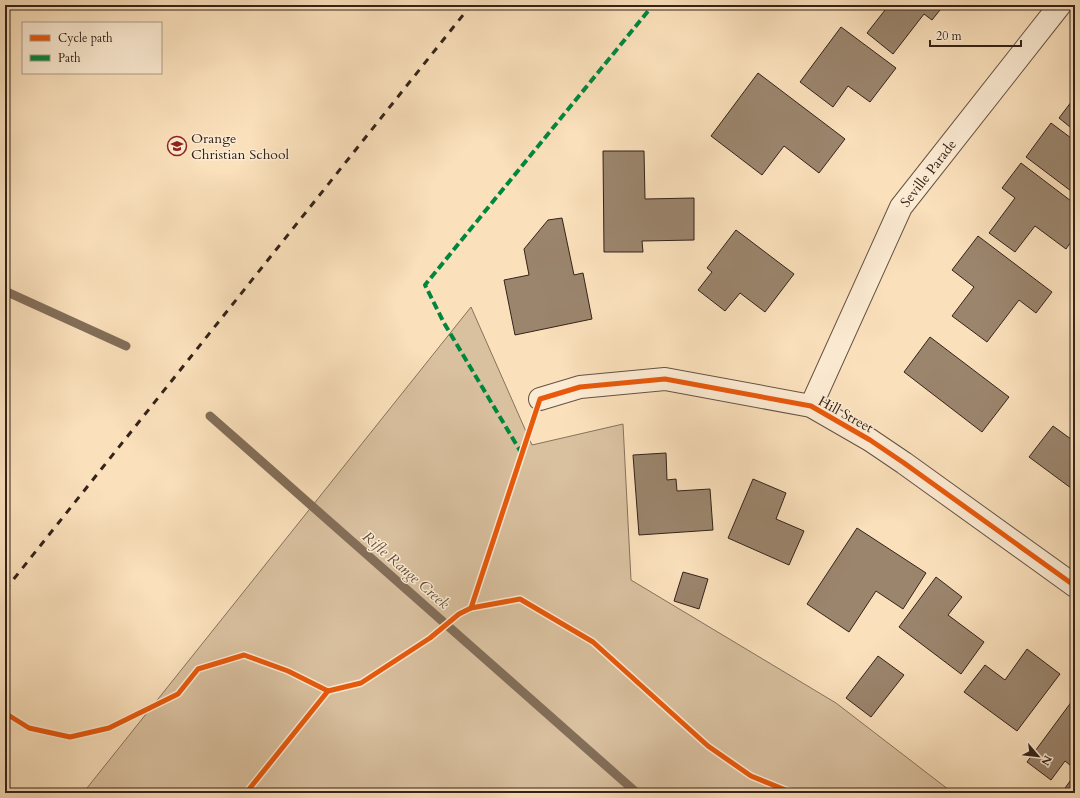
<svg xmlns="http://www.w3.org/2000/svg" width="1080" height="798" font-family="Cardo,serif">
<style>
.green{fill:#d9c09f;stroke:#87725c}
.lines{fill:none;stroke-linecap:round;stroke-linejoin:round}
.stream{stroke:#836e59;stroke-width:9}
.building{fill:#9b856d;stroke:#352319}
.minor-casing{stroke:#665242;stroke-width:24}
.minor{stroke:#fcebd3;stroke-width:22}
.rail{stroke:#352319;stroke-width:3;stroke-dasharray:7 7;stroke-linecap:butt}
.quiet{stroke:#00873e;stroke-width:4;stroke-dasharray:8 4;stroke-linecap:butt}
.cycleway-casing{stroke:#fcebd3;stroke-width:8}
.cycleway{stroke:#e8590c;stroke-width:5}
.labels{text-anchor:middle;stroke-width:3;stroke-linejoin:round;paint-order:stroke}
.poi-label{font-size:14px;fill:#352319;stroke:#fcebd3;text-anchor:start}
.street-label{font-size:14px;fill:#352319;stroke:#fcebd3}
.water-label{font-size:15px;font-style:italic;fill:#624f3e;stroke:#fcebd3}
</style>
<rect width="100%" height="100%" fill="#fae0bb"/>
<filter id="stains"><feTurbulence type="fractalNoise" baseFrequency=".005" numOctaves="4"/><feColorMatrix values="0 0 0 0 .2 0 0 0 0 .09 0 0 0 0 .02 0 0 0 .5 -.17"/></filter>
<radialGradient id="worn" r=".72"><stop offset=".6" stop-color="#630" stop-opacity="0"/><stop offset="1" stop-color="#630" stop-opacity=".3"/></radialGradient>
<polygon class="green" points="471,307 532,445 623,424 631,580 836,703 953,793 83,793"/>
<g class="lines">
<g class="stream">
<polyline points="5,291 126,346"/>
<polyline points="210,416 637,793"/>
</g>
</g>
<g class="building">
<polygon points="889,5 944,5 932,20 924,14 893,54 867,33"/>
<polygon points="841,27 896,68 870,102 848,86 833,107 800,82"/>
<polygon points="758,73 845,139 819,173 784,146 762,175 711,136"/>
<polygon points="1075,97 1075,131 1059,118"/>
<polygon points="1051,123 1075,141 1075,194 1026,157"/>
<polygon points="603,151 644,151 645,199 694,198 694,240 642,241 643,252 604,252"/>
<polygon points="1021,163 1075,204 1075,236 1066,249 1035,226 1015,252 989,233 1015,198 1002,188"/>
<polygon points="562,218 574,275 583,273 592,319 515,335 504,280 529,275 524,249 548,220"/>
<polygon points="736,230 794,274 765,312 740,293 725,311 698,290 712,272 707,268"/>
<polygon points="978,236 1052,292 1036,313 1019,300 987,342 952,316 974,287 952,270"/>
<polygon points="930,337 1009,397 982,432 904,372"/>
<polygon points="1053,426 1075,442 1075,491 1029,457"/>
<polygon points="666,453 667,480 676,479 677,491 710,489 713,530 639,535 633,455"/>
<polygon points="753,479 786,493 776,519 804,531 789,565 728,538"/>
<polygon points="857,528 926,573 903,609 876,591 849,632 807,604"/>
<polygon points="683,572 708,579 699,609 674,601"/>
<polygon points="936,577 962,597 948,615 984,642 961,674 899,627"/>
<polygon points="1027,649 1060,674 1017,731 964,692 985,665 1005,680"/>
<polygon points="878,656 904,675 871,717 846,698"/>
<polygon points="1075,697 1075,769 1065,761 1051,780 1027,762"/>
<polygon points="1075,774 1075,793 1066,793 1063,791"/>
</g>
<g class="lines">
<defs>
<g id="minor">
<polyline points="540,399 580,387 665,379 811,406 870,440 904,463 1075,586"/>
<polyline points="811,406 901,207 1060,5"/>
</g>
</defs>
<use href="#minor" class="minor-casing"/>
<use href="#minor" class="minor"/>
<polyline class="rail" points="5,590 471,5"/>
<polyline class="quiet" points="522,454 444,323 425,285 653,5"/>
<defs>
<g id="cycleway">
<polyline points="471,608 540,399 580,387 665,379 811,406 870,440 904,463 1075,586"/>
<polyline points="5,713 29,728 70,737 109,728 178,694 198,669 244,655 288,671 328,691 361,683 430,638 459,614 471,608 520,599 593,642 708,746 751,776 793,793"/>
<polyline points="246,793 328,691"/>
</g>
</defs>
<use href="#cycleway" class="cycleway-casing"/>
<use href="#cycleway" class="cycleway"/>
</g>
<defs>
<symbol id="school-ring" viewBox="-11 -11 22 22"><circle r="9.5" fill="#fcebd3" stroke="#8f2418" stroke-width="1.5"/><path d="M0-5L7-2L0 1L-7-2ZM-4 1L0 2.5L4 1V4Q0 6-4 4Z" fill="#8f2418"/></symbol>
</defs>
<g fill-rule="evenodd">
<use href="#school-ring" x="166" y="135" width="22" height="22"/>
</g>
<g class="labels">
<g class="poi-label">
<text x="191" y="143">Orange<tspan x="191" dy="16">Christian School</tspan></text>
</g>
<g class="street-label">
<text transform="translate(928 173) rotate(-52)" y="5">Seville Parade</text>
<text transform="translate(846 414) rotate(29)" y="5">Hill Street</text>
</g>
<g class="water-label">
<text transform="translate(406 570) rotate(41)" y="5">Rifle Range Creek</text>
</g>
</g>
<rect width="1080" height="798" fill="none" stroke="#fae0bb" stroke-width="20"/>
<rect x="6" y="6" width="1068" height="786" fill="none" stroke="#352319" stroke-width="2"/>
<rect x="10" y="10" width="1060" height="778" fill="none" stroke="#352319"/>
<rect x="22" y="22" width="140" height="52" fill="#fcebd3" stroke="#ac9b89"/>
<rect x="30" y="35" width="20" height="6" fill="#e8590c" stroke="#ac9b89"/>
<text x="58" y="42" font-size="12" fill="#352319">Cycle path</text>
<rect x="30" y="55" width="20" height="6" fill="#00873e" stroke="#ac9b89"/>
<text x="58" y="62" font-size="12" fill="#352319">Path</text>
<g transform="translate(1038 756) rotate(118)" stroke="#fcebd3" stroke-width="3" paint-order="stroke">
<path d="M0-3L7 15L0 10L-7 15Z" fill="#352319"/>
<text y="-6" font-size="11" font-weight="bold" text-anchor="middle" fill="#352319">N</text>
</g>
<path d="M930 40v6h91v-6" fill="none" stroke="#352319" stroke-width="2"/>
<text x="936" y="40" font-size="12" fill="#352319" stroke="#fcebd3" stroke-width="3" paint-order="stroke">20 m</text>
<rect width="100%" height="100%" filter="url(#stains)"/>
<rect width="100%" height="100%" fill="url(#worn)"/>
</svg>
